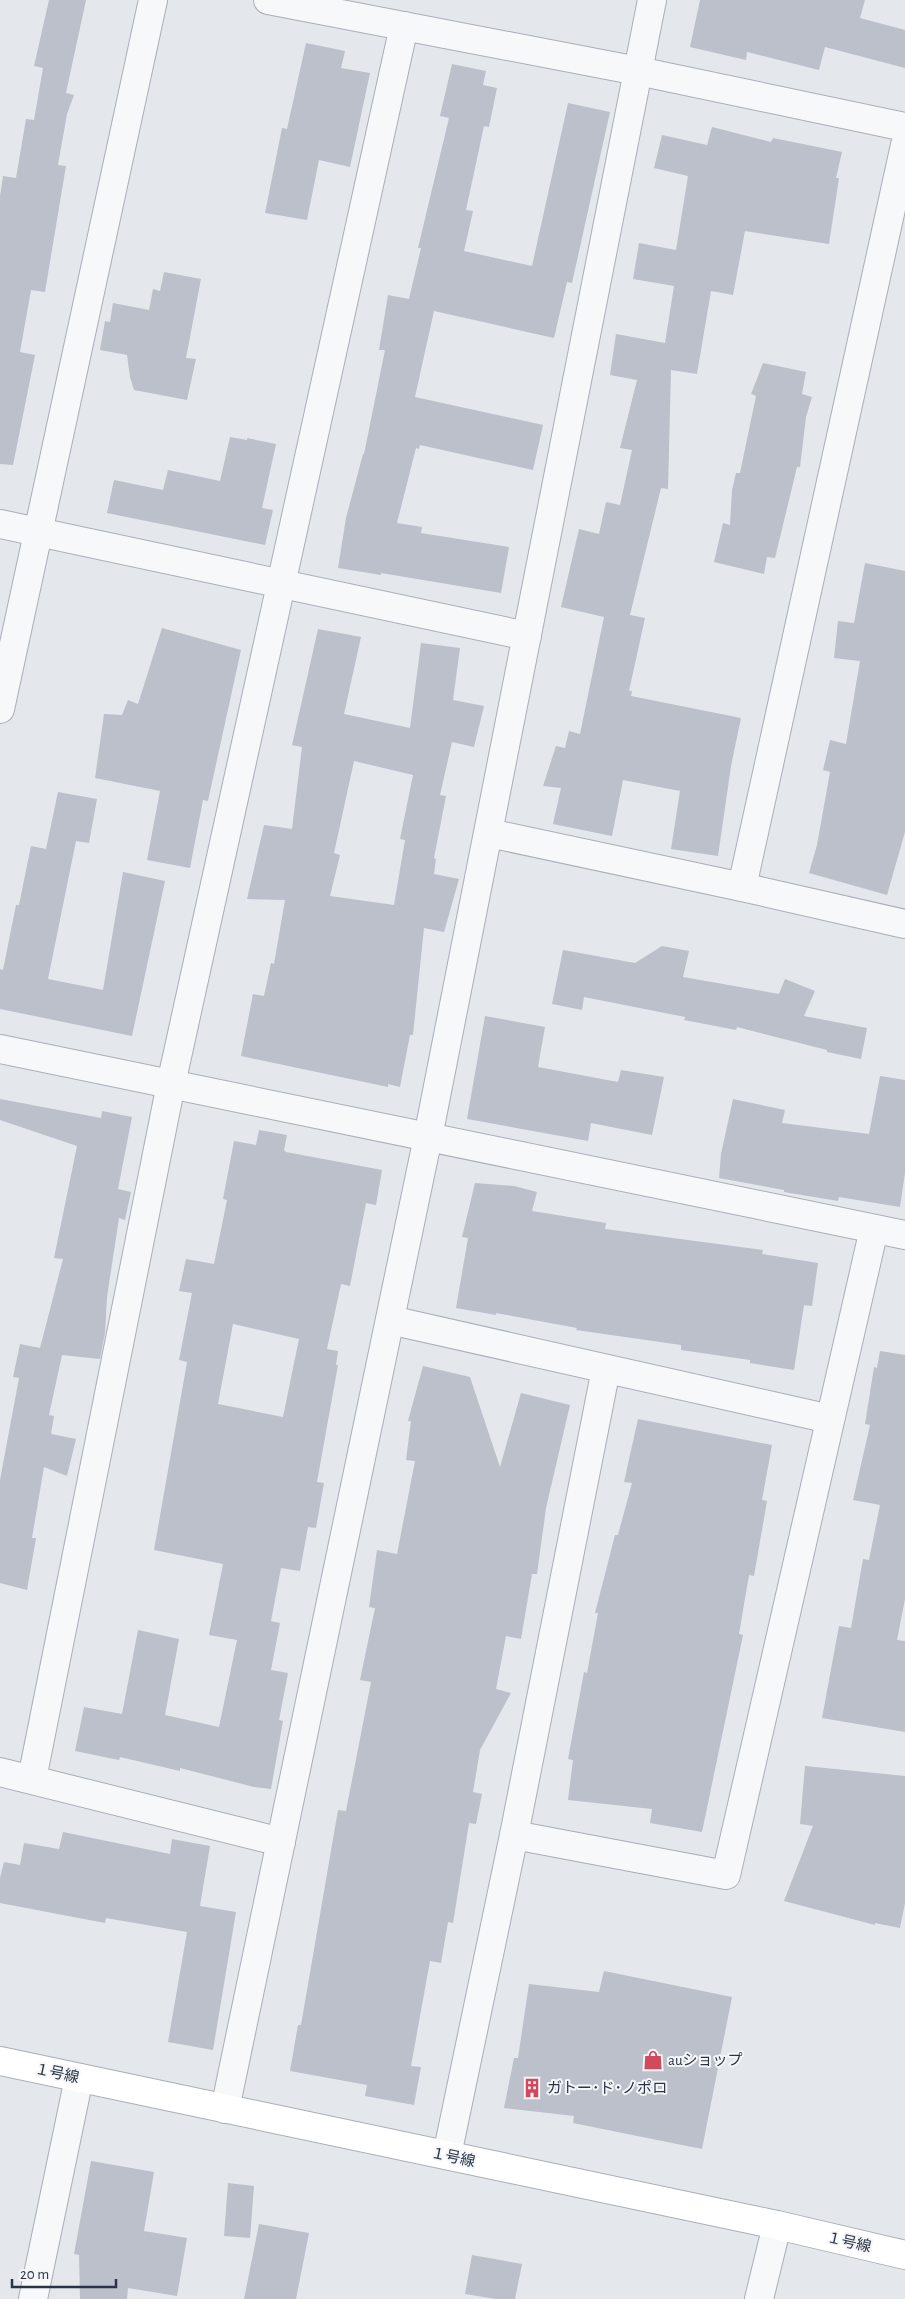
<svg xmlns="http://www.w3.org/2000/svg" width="905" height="2299" font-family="'Alegreya Sans','Noto Sans JP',sans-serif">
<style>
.building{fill:#bbc0ca;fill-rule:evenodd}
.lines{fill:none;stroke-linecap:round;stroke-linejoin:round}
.street-casing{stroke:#a9aeb7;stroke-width:30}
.secondary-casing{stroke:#a9aeb7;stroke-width:30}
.street{stroke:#f7f8fa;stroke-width:28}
.secondary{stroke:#fff;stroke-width:28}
.labels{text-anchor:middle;stroke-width:4;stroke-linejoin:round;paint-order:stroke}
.poi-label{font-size:15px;fill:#2b3445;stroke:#f4f6f9;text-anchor:start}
.street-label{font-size:15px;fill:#2b3445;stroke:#f4f6f9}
</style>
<rect width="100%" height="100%" fill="#e4e7ec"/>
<g class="building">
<polygon points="49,0 86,0 66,93 74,95 67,114 58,165 66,166 45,292 31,290 20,352 35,355 13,465 0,464 0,196 3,176 16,178 26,119 34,120 43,68 34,66"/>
<polygon points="700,0 865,0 860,18 905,30 905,68 825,47 819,70 747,52 746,60 690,47"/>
<polygon points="306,43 345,51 341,68 370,73 350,167 319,160 307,220 265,213 282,128 287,129"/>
<polygon points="452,64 486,71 483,85 497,88 489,127 484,126 466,210 473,211 464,251 532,266 568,103 610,112 572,283 567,282 554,338 434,311 415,397 543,425 533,470 420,445 419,449 416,448 397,523 422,527 421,533 509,547 501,593 381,573 381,575 338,568 346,518 363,454 364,454 385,350 379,350 388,295 409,299 421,248 418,248 449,118 440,116"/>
<polygon points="712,127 771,142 773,138 842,152 836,178 839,178 829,244 745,231 733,295 711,291 697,374 671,370 668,489 661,488 630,615 645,618 629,691 632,691 631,696 741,718 731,766 718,856 671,849 680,791 623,780 612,836 553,824 561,788 543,786 556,746 565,748 569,731 580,734 604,617 561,607 579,529 599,534 606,502 620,505 632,450 620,448 637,380 610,375 616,334 665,343 674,286 633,279 639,243 676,250 688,176 654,168 662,135 707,145"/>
<polygon points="164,272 201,279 186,358 196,359 187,400 134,390 130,377 127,355 100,350 105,321 110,322 113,303 149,310 153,289 160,291"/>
<polygon points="763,363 806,372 802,394 812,397 806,417 800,467 797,467 775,558 767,557 764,574 714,562 723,523 730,525 732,490 736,473 740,473 756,396 751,394"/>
<polygon points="230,437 247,440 247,438 276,444 262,508 273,510 265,545 107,513 114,480 163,490 168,470 220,481"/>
<polygon points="865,563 905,571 905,832 887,895 809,873 817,845 830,772 823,770 830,740 846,744 860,661 834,658 838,621 854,623"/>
<polygon points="162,628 241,650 208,801 203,800 190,868 147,860 160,791 95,778 104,714 122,715 128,700 138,704"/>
<path d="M318 629 361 637 344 714 410 728 421 643 460 648 453 700 484 706 474 747 452 742 440 795 446 796 434 858 436 859 434 874 459 879 444 932 424 928 413 1035H410L400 1087 388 1084V1087L241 1056 253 994 264 996 271 963 274 964 285 900 247 899 264 825 292 829 302 747 292 745ZM354 761 413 775 400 839 405 840 394 905 330 896 340 855 334 853Z"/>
<polygon points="58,792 97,799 89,843 76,841 48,979 103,990 123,872 165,881 132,1036 0,1009 0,969 3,970 16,905 19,905 31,846 46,849"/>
<polygon points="662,946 689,951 683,977 779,994 785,979 815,991 804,1016 867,1028 861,1059 827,1052 827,1050 737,1027 736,1030 684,1020 685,1017 584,997 582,1010 552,1004 563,950 635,963"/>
<polygon points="485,1016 545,1027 538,1067 618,1082 621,1070 664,1077 652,1135 591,1123 588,1141 467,1119"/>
<polygon points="880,1076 905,1080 905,1173 900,1207 839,1197 838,1201 784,1192 784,1190 719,1178 721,1154 733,1099 785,1110 782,1123 869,1134"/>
<polygon points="0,1099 101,1118 102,1111 132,1117 118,1189 131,1192 125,1220 119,1218 107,1297 105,1333 100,1359 62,1355 49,1415 54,1416 51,1434 76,1439 67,1476 44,1467 32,1538 36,1538 27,1590 0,1583 0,1480 19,1378 13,1377 20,1344 40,1348 63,1259 54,1258 77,1146 0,1120"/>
<path d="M259 1130 287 1135 284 1150 286 1152 382 1170 376 1205 366 1203 350 1286 341 1284 327 1349 338 1351 336 1365H338L317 1482 324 1483 316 1528 308 1527 300 1571 281 1568 271 1621 280 1623 271 1670 288 1673 279 1720 283 1721 271 1789 254 1787 180 1768V1771L120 1757 119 1760 75 1751 84 1707 122 1714 138 1630 179 1639 165 1715 219 1727 237 1640 209 1635 223 1564 154 1550 187 1362 179 1360 192 1293 179 1291 186 1259 214 1264 227 1200 223 1199 234 1141 256 1145ZM233 1324 299 1339 283 1417 218 1404Z"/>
<polygon points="475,1183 514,1186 537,1192 532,1211 606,1223 605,1229 763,1250 762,1254 818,1263 812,1306 804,1305 794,1370 750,1363 750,1360 681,1350 681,1345 576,1330 577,1328 496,1313 496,1315 456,1308 468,1238 462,1237"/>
<polygon points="880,1351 905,1355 905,1599 897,1640 905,1641 905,1732 822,1718 839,1626 851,1628 863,1559 869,1560 880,1505 853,1500 870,1425 865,1424 874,1367 877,1368"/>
<polygon points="423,1366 470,1377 500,1467 521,1393 570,1405 546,1508 537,1574 532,1574 521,1639 506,1636 496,1689 511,1693 480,1750 473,1792 482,1794 476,1824 469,1823 453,1923 448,1922 441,1963 430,1961 411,2066 421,2067 414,2105 365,2096 367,2085 290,2071 298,2025 301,2025 338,1810 346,1811 371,1682 360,1680 375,1608 369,1607 377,1550 397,1554 415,1461 406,1460 411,1421 408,1421"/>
<polygon points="638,1419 772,1445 762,1500 767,1501 754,1576 749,1575 739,1634 743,1635 702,1832 650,1823 652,1809 568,1800 573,1760 568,1759 584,1672 587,1673 598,1613 595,1613 615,1535 618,1535 632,1483 624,1482"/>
<polygon points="805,1766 905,1776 905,1903 900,1928 875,1923 875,1925 784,1901 813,1826 800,1824"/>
<polygon points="63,1832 170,1854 172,1839 210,1846 200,1906 236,1912 213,2050 168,2042 187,1932 106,1918 105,1923 0,1903 0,1878 4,1862 20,1865 24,1843 59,1849"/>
<polygon points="604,1971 732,1997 702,2149 573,2123 574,2116 504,2108 514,2058 518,2058 529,1984 599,1992"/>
<polygon points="91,2161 154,2172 144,2231 187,2238 177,2296 128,2288 127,2299 80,2299 79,2255 74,2254"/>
<polygon points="228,2183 254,2186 250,2238 224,2236"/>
<polygon points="259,2224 309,2233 296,2299 244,2299"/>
<polygon points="472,2255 522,2264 515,2299 496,2299 465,2294"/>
</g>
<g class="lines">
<defs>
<g id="street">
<polyline points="268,0 638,71 905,127"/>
<polyline points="0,524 527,636"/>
<polyline points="0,709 153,0"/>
<polyline points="489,833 742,887 905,924"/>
<polyline points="742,887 905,145"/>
<polyline points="0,1049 905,1235"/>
<polyline points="390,1320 830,1419"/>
<polyline points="0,1772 281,1842"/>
<polyline points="32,1779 171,1084 404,26"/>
<polyline points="514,1835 726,1875 874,1229"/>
<polyline points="225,2109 428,1137 652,0"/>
<polyline points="447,2155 514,1835 606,1369"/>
<polyline points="33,2299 79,2078"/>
<polyline points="759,2299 777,2225"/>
</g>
<polyline id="secondary" points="0,2061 777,2225 905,2255"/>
</defs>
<use href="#street" class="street-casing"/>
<use href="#secondary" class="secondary-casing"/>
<use href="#street" class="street"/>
<use href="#secondary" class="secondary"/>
</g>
<defs>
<symbol id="shop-bare" viewBox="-9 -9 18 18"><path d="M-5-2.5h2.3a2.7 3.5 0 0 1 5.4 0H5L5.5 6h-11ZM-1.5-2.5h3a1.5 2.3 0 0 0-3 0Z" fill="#d1495b" stroke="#f4f6f9" stroke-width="2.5" paint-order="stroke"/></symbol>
<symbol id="building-bare" viewBox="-9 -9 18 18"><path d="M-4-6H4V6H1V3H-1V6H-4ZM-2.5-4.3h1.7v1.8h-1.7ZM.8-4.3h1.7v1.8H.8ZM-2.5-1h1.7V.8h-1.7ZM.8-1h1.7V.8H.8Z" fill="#d1495b" stroke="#f4f6f9" stroke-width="2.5" paint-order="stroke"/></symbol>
</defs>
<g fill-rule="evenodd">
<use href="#shop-bare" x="639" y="2046" width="28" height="28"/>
<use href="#building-bare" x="518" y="2074" width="28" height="28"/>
</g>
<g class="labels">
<g class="poi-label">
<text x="668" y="2065">auショップ</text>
<text x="547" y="2093">ガトー･ド･ノポロ</text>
</g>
<g class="street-label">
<text transform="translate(57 2073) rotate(12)" y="5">１号線</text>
<text transform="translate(453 2157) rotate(12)" y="5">１号線</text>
<text transform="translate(849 2242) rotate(13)" y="5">１号線</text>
</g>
</g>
<path d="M12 2279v8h104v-8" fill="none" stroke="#2b3445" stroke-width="2.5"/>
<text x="20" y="2279" font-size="15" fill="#2b3445" stroke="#f4f6f9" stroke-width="4" paint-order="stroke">20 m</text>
</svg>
